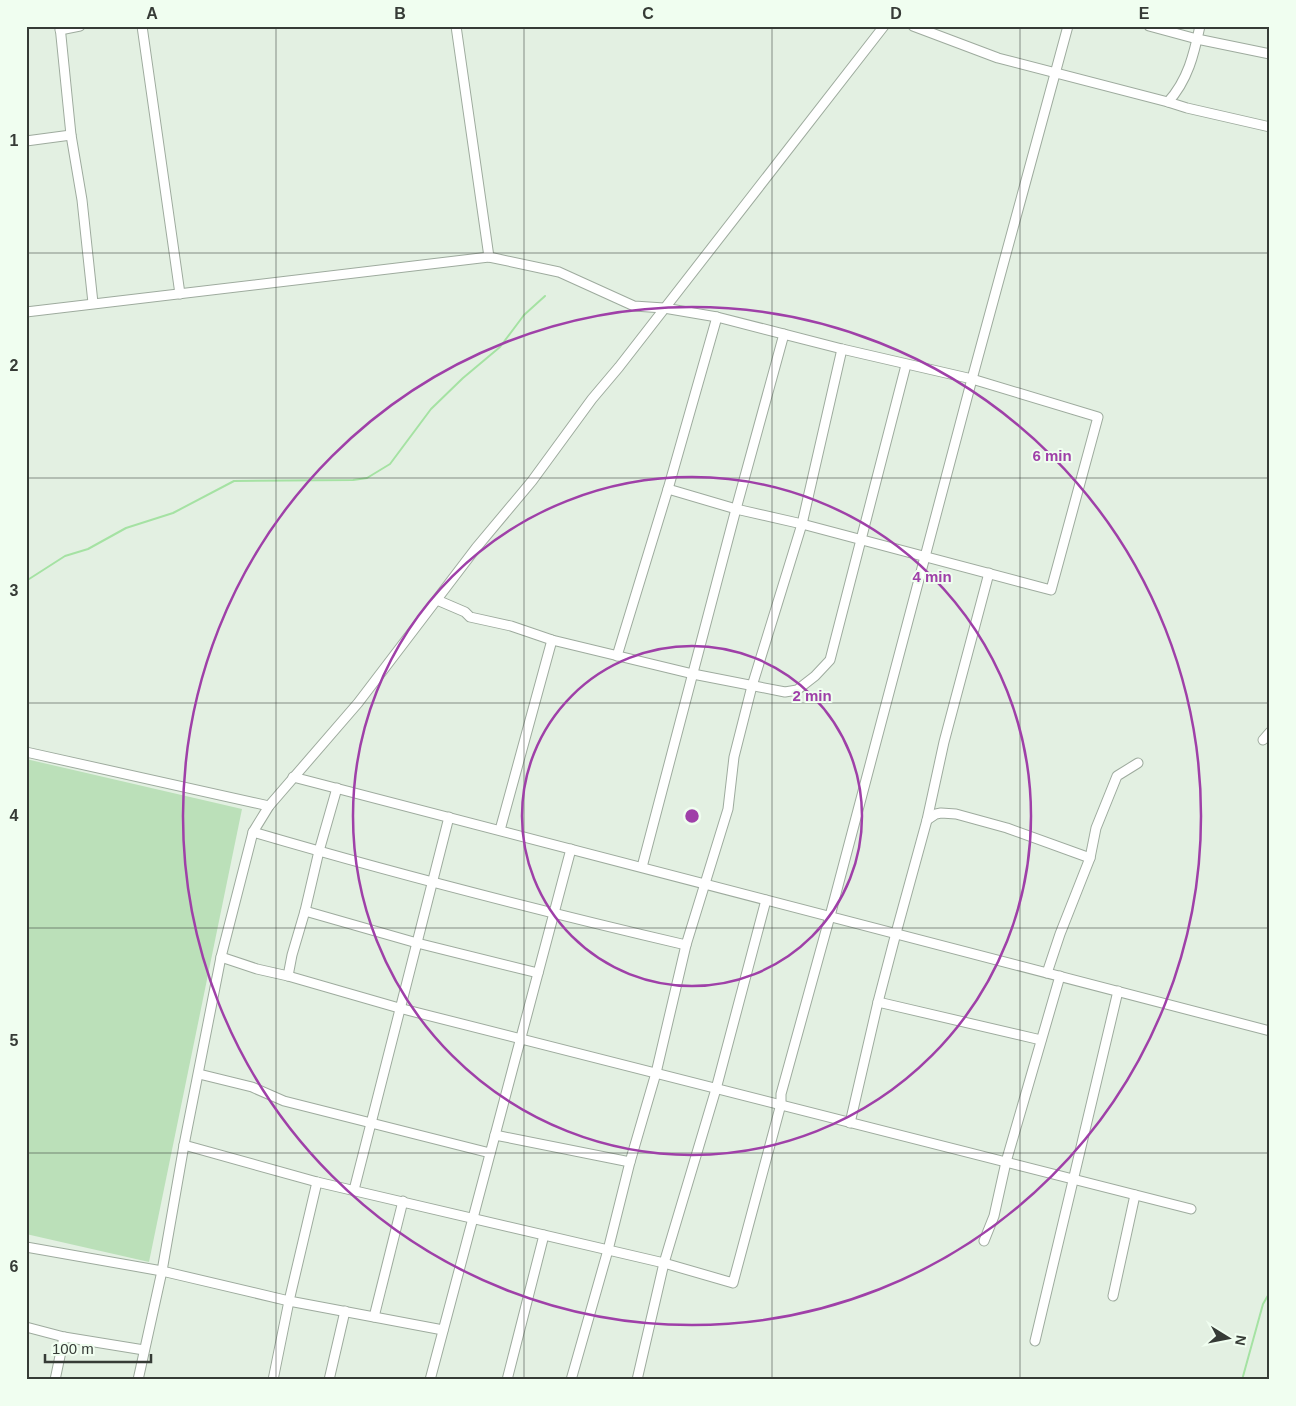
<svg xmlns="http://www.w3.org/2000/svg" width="1296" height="1406" font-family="Arial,sans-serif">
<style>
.green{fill:#bbe0b9}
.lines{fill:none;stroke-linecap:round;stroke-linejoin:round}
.stream{stroke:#a5e2a3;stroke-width:2}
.minor-casing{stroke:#9eab9e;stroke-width:11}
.minor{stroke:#fff;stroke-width:9}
.grid{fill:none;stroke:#363b36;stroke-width:1;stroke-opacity:0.55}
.ring{fill:none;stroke:#9f40a8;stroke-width:2.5}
.centre{fill:#9f40a8;stroke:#f0fef0;stroke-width:2.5}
.ring-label{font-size:15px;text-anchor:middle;font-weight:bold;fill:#9f40a8;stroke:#f0fef0;stroke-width:4;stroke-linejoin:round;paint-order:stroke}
.neatline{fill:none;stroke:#363b36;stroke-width:2}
.grid-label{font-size:16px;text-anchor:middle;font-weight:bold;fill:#363b36}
</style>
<rect width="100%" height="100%" fill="#e3f0e2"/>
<polygon class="green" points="26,759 242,809 149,1262 26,1234"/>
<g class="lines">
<g class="stream">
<polyline points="26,581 65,556 88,549 126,528 173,513 234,481 353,480 367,478 390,464 431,409 463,378 500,347 524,315 545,296"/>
<polyline points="1242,1380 1263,1304 1270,1292"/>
</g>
<defs>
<g id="minor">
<polyline points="60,26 71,135 82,200 93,303"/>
<polyline points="142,26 180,294"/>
<polyline points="456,26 489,257"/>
<polyline points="913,26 998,58 1168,102 1187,108 1270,127"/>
<polyline points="1149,26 1197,39 1270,54"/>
<polyline points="60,30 80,26"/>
<path d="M1168 102C1188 80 1194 54 1200 26"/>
<polyline points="26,141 71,135"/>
<polyline points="26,312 489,257 559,272 634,306 664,308 717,317 842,349 972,379 1098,417 1051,590 802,524 736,509 668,489"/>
<polyline points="437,600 465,612 470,617 511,626 552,640 693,674 785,692 797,690 815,676 830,660 906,365"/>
<polyline points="617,656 668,489 717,317"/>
<polyline points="1263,740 1270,732"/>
<polyline points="26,752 269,806"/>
<polyline points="293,777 1270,1031"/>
<polyline points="927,820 936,814 941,813 956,814 1007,828 1090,858"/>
<polyline points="500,830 552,640"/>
<path d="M253 832C396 874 541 911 686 945"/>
<polyline points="642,867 736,509 784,334"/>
<polyline points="305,911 417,943 538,973"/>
<polyline points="221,957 257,969 288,976 399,1008 1191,1209"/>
<polyline points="1047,973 1060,934 1090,858 1096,828 1117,776 1138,763"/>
<polyline points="288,976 292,955 305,911 319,851 337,788"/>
<polyline points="878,1002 1041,1040"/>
<polyline points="199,1074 252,1087 284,1101 490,1153"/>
<polyline points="850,1123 878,1002 896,933 927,820 944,742 989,573"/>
<polyline points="495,1135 630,1162"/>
<polyline points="184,1145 317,1182 664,1263 733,1283 781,1104 781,1094 830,916 972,379 1068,26"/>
<polyline points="354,1190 449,817"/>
<polyline points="984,1241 994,1216 1006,1162 1060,976"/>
<polyline points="26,1247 162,1271 289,1301 443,1330"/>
<polyline points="1113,1296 1135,1195"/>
<polyline points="374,1317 403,1201"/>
<polyline points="26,1327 64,1337 144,1350"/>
<polyline points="1035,1341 1118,991"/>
<polyline points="55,1380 64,1337"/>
<polyline points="138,1380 162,1271 184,1145 221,957 253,832 269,806 358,703 476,548 532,481 592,399 619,367 884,26"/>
<polyline points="273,1380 289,1301 317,1182"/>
<polyline points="329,1380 345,1311"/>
<polyline points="430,1380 571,849"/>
<polyline points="507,1380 544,1235"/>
<polyline points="571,1380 608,1250 630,1162 656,1073 686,945 728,809 734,757 752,686 802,524 842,349"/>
<polyline points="637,1380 664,1263 716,1089 766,900"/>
</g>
</defs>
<use href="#minor" class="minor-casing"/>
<use href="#minor" class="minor"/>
</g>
<path class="grid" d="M276 26V1380M524 26V1380M772 26V1380M1020 26V1380M26 253H1270M26 478H1270M26 703H1270M26 928H1270M26 1153H1270"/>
<g class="ring">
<circle cx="692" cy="816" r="170"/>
<circle cx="692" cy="816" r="339"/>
<circle cx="692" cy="816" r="509"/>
</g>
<circle cx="692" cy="816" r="8" class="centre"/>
<g class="ring-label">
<text x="1052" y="461">6 min</text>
<text x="932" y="582">4 min</text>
<text x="812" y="701">2 min</text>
</g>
<rect width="1296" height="1406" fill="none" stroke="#f0fef0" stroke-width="55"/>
<g transform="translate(1228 1338) rotate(100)" stroke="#f0fef0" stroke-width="4" paint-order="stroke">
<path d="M0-4L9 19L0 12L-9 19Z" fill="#363b36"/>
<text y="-8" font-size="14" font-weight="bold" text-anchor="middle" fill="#363b36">N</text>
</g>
<path d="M45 1354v8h106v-8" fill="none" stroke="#363b36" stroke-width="2.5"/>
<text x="52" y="1354" font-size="15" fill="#363b36" stroke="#f0fef0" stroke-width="4" paint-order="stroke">100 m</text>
<rect x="28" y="28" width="1240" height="1350" class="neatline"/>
<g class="grid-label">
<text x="152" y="19">A</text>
<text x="400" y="19">B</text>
<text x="648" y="19">C</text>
<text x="896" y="19">D</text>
<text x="1144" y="19">E</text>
<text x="14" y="146">1</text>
<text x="14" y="371">2</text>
<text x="14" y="596">3</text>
<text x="14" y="821">4</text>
<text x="14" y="1046">5</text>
<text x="14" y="1272">6</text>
</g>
</svg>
